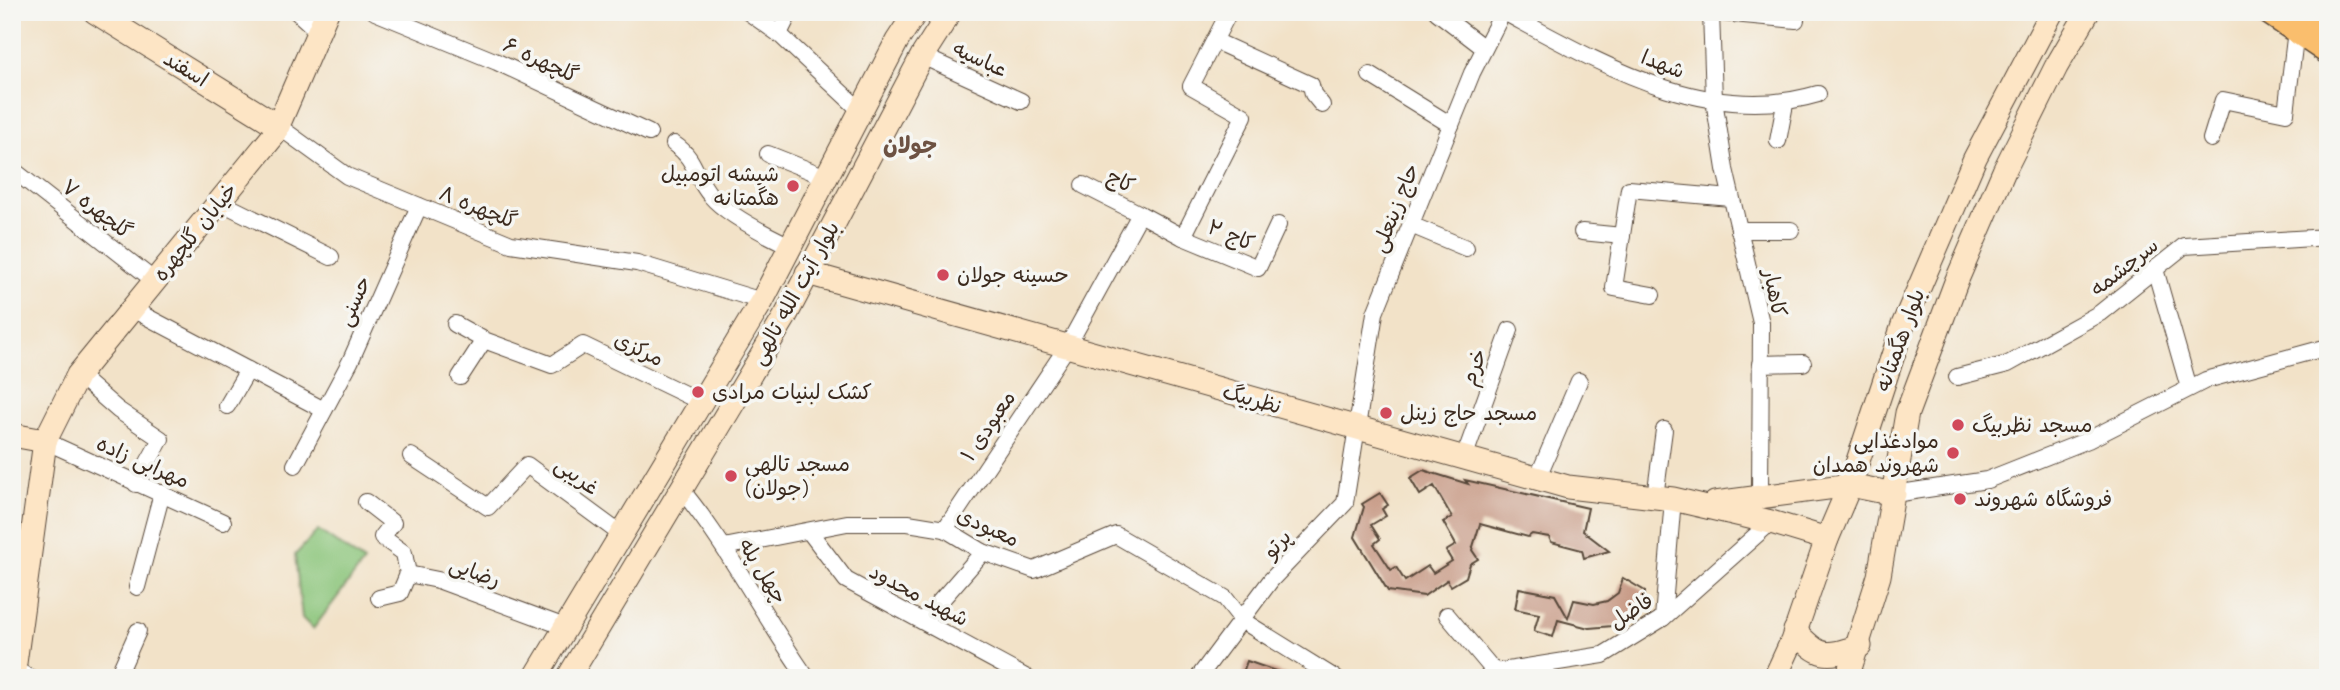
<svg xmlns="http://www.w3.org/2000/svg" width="2340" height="690" font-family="Mali,'Playpen Sans Arabic',sans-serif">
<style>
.green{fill:#8ac479;stroke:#62774c;stroke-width:2}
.building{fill:#c99d89}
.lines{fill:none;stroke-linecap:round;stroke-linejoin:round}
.street-casing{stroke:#564638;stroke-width:18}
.secondary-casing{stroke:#564638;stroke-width:25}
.primary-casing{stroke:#564638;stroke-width:29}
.street{stroke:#fff;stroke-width:16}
.secondary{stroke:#fde5c5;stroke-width:23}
.primary{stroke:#fabe6d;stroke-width:26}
.poi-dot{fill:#d1495b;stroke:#f6f6f2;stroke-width:2.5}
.labels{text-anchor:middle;stroke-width:7;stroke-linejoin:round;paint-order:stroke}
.street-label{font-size:21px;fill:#3b2a1e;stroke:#f6f6f2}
.poi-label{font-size:21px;fill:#3b2a1e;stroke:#f6f6f2;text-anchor:start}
.neighbourhood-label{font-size:23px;font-weight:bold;fill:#6d5243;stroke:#f6f6f2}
</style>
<rect width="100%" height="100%" fill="#f6f6f2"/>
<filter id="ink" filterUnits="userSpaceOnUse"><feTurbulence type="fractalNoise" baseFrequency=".0143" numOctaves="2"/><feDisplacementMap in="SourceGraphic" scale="14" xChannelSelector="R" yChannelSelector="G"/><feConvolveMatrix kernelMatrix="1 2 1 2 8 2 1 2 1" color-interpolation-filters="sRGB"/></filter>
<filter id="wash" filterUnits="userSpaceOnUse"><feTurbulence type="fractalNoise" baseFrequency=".00686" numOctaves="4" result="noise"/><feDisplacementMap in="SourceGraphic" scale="28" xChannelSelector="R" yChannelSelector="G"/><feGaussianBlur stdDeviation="1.57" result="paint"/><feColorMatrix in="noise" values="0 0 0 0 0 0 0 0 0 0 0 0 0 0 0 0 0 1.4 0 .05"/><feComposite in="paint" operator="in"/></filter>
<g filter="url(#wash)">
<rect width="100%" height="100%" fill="#f2e2c8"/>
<polygon class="green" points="318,530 364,562 313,629 302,618 295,555"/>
<g id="blocks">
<g class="building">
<polygon points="1423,470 1468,484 1465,480 1588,508 1583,531 1609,551 1584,558 1582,550 1551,542 1549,537 1532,534 1528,537 1480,524 1472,550 1478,559 1470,564 1466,577 1451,586 1447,580 1424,596 1388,591 1355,537 1364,507 1362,504 1380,493 1388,505 1382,509 1386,516 1371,525 1380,539 1374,544 1391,570 1396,567 1405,581 1428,566 1433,573 1452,561 1446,551 1456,545 1443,522 1452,517 1434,486 1420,495 1410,478"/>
<polygon points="1623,578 1645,591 1644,604 1623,622 1613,626 1589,628 1558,620 1553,637 1534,631 1539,614 1515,609 1519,588 1555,595 1568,618 1574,600 1594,604 1607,601 1618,593"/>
<polygon points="1247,661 1290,676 1290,678 1241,678"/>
</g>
</g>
</g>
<g filter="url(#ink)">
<use href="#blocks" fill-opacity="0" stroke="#564638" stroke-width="2"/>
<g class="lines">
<defs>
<g id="street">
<polyline points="297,12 319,32"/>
<polyline points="375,12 497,62 649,133"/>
<polyline points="748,12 779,34 861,111"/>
<polyline points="1437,12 1484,48"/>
<path d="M1504 12C1601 64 1706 127 1818 94"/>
<polyline points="1711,12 1714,100 1725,169 1761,323 1760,496"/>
<polyline points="1712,12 1796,20"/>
<polyline points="779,34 790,12"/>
<polyline points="1215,41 1311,85 1313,94 1322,105"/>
<polyline points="922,56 1021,101"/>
<polyline points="1370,75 1451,125"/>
<polyline points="278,126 347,176 511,244 637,263 762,301"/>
<polyline points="2211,139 2223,100 2286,113 2296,30"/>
<polyline points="1778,141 1785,104"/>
<path d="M674 144C697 159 694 177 711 196 727 215 767 235 790 246"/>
<polyline points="768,154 826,177"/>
<polyline points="12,169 156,282"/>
<polyline points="1083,185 1140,214"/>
<polyline points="220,202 331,257"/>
<polyline points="1411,225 1466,248"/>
<polyline points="1739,230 1791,230"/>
<polyline points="1582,232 1622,236"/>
<polyline points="1183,237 1258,268 1278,225"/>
<polyline points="2155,269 2189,388"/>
<polyline points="1652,295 1614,288 1629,189 1731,198"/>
<polyline points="132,309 324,410"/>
<polyline points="455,324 484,340"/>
<polyline points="1760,364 1803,363"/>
<polyline points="78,375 118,410 161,439 136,484"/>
<polyline points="460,377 484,340 552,365 583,345 701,402"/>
<polyline points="1957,377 2008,364 2100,313 2184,246 2328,237"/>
<polyline points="227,406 248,370"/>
<polyline points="45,441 223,522"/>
<polyline points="411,456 488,507 527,465 622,535"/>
<polyline points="1464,458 1510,330"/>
<polyline points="295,465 350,362 419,206"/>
<polyline points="1537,479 1579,381"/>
<path d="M680 488C729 547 763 616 807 678"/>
<polyline points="1894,494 1987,480 2088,440 2206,380 2328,347"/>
<polyline points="1655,497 1664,430"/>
<polyline points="366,502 393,523 382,537 404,553 408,574"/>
<polyline points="945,529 1067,347 1140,214 1183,237 1244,116 1191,86 1229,12"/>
<polyline points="809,531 846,580 1027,678"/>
<polyline points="724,547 847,523 908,523 945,529 983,552 1034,570 1116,535 1225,598 1243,621 1335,678"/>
<polyline points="137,587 162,493"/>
<polyline points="379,598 400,593 408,574 438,580 565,627"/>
<polyline points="1447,615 1495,672"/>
<polyline points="1663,618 1673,499"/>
<polyline points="923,621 983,552"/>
<polyline points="13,669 31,678"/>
<polyline points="117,678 138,631"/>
<polyline points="1198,678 1271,580 1345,503 1375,313 1472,73 1503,12"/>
<polyline points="1486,678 1495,672 1603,655 1663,618 1771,522"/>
</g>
<g id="secondary">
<polyline points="95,12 278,126"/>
<polyline points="807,273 1568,487 1673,499 1771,522 1827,539"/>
<polyline points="12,435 45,441"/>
<polyline points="1715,503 1850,485 1894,494"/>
<path d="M1795 631C1821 659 1825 657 1860 646"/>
<polyline points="13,678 45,441 78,375 274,135 327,12"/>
<polyline points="535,678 762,301 897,41 916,12"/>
<polyline points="568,678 786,315 922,56 950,12"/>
<polyline points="1775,678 1792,641 1827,539 1850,485 1903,325 1975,158 2052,12"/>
<polyline points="1847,678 1879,576 1907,413 1956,282 2004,171 2056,67 2088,12"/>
</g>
<g id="primary">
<polyline points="2270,12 2328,51"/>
<polyline points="2311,12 2328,23"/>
</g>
</defs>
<use href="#street" class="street-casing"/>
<use href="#secondary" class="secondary-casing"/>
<use href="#primary" class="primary-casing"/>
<use href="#street" class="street"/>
<use href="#secondary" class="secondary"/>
<use href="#primary" class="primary"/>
</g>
</g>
<g class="poi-dot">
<circle cx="793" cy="186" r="7"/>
<circle cx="943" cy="275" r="7"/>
<circle cx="698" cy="392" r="7"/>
<circle cx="1386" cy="413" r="7"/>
<circle cx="1958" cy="425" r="7"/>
<circle cx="1953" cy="453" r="7"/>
<circle cx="731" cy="476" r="7"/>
<circle cx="1960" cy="499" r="7"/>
</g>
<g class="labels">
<g class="street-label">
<text transform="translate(980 59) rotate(25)" y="7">عباسیه</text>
<text transform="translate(541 60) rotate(25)" y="7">گلچهره ۶</text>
<text transform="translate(1663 64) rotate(21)" y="7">شهدا</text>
<text transform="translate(186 69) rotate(32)" y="7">اسفند</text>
<text transform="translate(1121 181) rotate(27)" y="7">کاج</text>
<text transform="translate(478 207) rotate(22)" y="7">گلچهره ۸</text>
<text transform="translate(1395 208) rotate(-68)" y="7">حاج زینعلی</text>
<text transform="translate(97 209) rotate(38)" y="7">گلچهره ۷</text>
<text transform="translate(195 232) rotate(-51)" y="7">خیابان گلچهره</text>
<text transform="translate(1231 235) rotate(23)" y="7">کاج ۲</text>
<text transform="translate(2124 267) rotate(-38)" y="7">سرچشمه</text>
<text transform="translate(795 293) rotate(-61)" y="7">بلوار آیت الله تالهی</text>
<text transform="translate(1775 293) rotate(79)" y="7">کاهبار</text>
<text transform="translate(354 301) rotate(-66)" y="7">حسنی</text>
<text transform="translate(1900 340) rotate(-70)" y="7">بلوار هگمتانه</text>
<text transform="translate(639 349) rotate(26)" y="7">مرکزی</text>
<text transform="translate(1474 367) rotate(-70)" y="7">خرم</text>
<text transform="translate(1252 399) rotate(16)" y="7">نظربیگ</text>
<text transform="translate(988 426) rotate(-56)" y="7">معبودی ۱</text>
<text transform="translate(143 462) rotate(24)" y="7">مهرابی زاده</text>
<text transform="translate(577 476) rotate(36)" y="7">غریبی</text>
<text transform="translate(988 527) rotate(25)" y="7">معبودی</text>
<text transform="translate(1277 544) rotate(-46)" y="7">پرتو</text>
<text transform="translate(763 571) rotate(58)" y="7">چهل پله</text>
<text transform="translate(475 572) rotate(20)" y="7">رضایی</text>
<text transform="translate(919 595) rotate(28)" y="7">شهید محدود</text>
<text transform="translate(1631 611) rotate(-33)" y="7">فاضل</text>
</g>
<g class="poi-label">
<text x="779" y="181" text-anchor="end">شیشه اتومبیل<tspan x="779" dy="24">هگمتانه</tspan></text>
<text x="957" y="282">حسینه جولان</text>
<text x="712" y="399">کشک لبنیات مرادی</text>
<text x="1400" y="420">مسجد حاج زینل</text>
<text x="1972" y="432">مسجد نظربیگ</text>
<text x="1939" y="448" text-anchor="end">موادغذایی<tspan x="1939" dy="24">شهروند همدان</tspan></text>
<text x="745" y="471">مسجد تالهی<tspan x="745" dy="24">(جولان)</tspan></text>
<text x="1974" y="506">فروشگاه شهروند</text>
</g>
<g class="neighbourhood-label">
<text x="910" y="153">جولان</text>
</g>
</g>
<rect width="2340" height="690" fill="none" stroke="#f6f6f2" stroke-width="42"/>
</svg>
